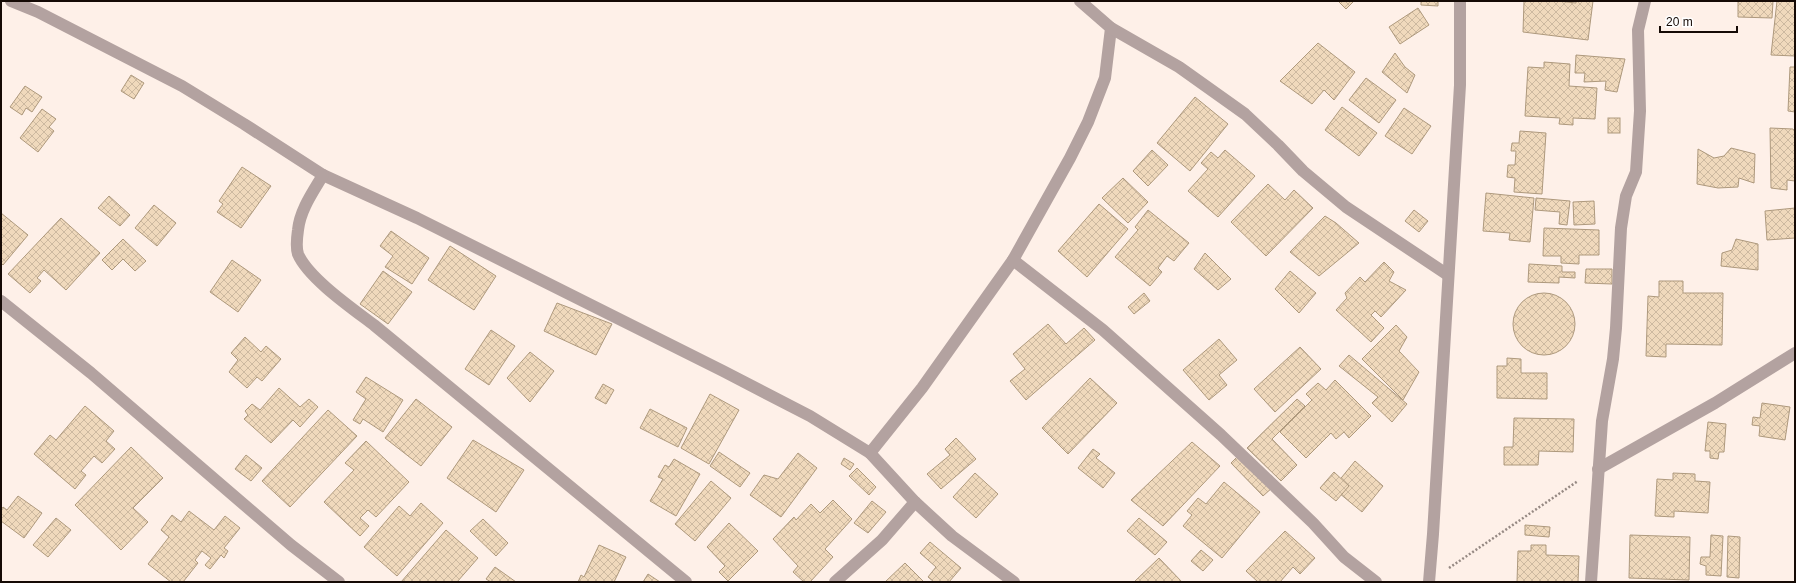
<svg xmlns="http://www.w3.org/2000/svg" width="1796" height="583" font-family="Arial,sans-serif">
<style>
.building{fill:url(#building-cross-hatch);stroke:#ae997d}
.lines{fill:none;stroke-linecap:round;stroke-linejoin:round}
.path{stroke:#968983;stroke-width:2.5;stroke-dasharray:2 2;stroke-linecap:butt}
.minor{stroke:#b3a2a0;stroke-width:12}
</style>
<defs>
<pattern id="building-cross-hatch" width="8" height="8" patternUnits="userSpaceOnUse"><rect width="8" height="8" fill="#f0d9bc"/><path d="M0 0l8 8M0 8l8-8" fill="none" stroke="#cdb9a0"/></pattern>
</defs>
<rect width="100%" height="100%" fill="#fef0e8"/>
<g class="building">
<polygon points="1338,1 1354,1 1346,9"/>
<polygon points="1421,1 1438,1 1438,6 1421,5"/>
<polygon points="1524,1 1558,1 1576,3 1576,1 1593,1 1588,40 1523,32"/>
<polygon points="1738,1 1773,1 1772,18 1738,17"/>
<polygon points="1777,1 1795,1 1795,56 1771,55"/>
<polygon points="1418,8 1429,25 1400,44 1389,27"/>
<polygon points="1318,43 1355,72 1334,100 1324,90 1312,104 1280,81"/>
<polygon points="1395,53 1405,67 1415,75 1407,93 1382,72"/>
<polygon points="1576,55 1625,59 1617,92 1605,90 1606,81 1584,82 1585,73 1575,73"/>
<polygon points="1544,62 1570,64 1569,86 1597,88 1595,119 1573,118 1573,125 1559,124 1560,118 1525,116 1528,67 1544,68"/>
<polygon points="1790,67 1795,67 1795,112 1788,111"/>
<polygon points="131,75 144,83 134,99 121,91"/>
<polygon points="1366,78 1396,100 1379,123 1349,100"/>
<polygon points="25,86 42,97 32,112 26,108 22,115 10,107"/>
<polygon points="1195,97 1228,124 1190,171 1157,143"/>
<polygon points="1342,107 1377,133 1359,156 1325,130"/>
<polygon points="1404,108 1431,126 1412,154 1385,136"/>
<polygon points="42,109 56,119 49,127 54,131 38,152 20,138"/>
<rect x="1608" y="118" width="12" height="15"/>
<polygon points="1770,128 1793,129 1795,132 1795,181 1787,180 1787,190 1771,188"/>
<polygon points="1520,131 1546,133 1542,194 1514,192 1515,178 1507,177 1508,165 1515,165 1516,151 1511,151 1512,143 1519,143"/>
<polygon points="1731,148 1755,154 1754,183 1739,178 1738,187 1718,188 1697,184 1698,149 1714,158 1724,156"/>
<polygon points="1152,150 1168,165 1148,186 1133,171"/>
<polygon points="1225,150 1255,176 1218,217 1188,191 1208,169 1201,163 1211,152 1218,158"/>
<polygon points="242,167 271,186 241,228 217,212 223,204 219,201"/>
<polygon points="1123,178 1148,202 1128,223 1102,198"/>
<polygon points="1268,184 1285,200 1294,190 1313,208 1266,256 1231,222"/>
<polygon points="1486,193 1534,198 1530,242 1509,240 1510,233 1483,231"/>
<polygon points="109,196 130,215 120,226 98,208"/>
<polygon points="1536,198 1570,201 1567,225 1559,224 1560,212 1535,210"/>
<polygon points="1594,201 1595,224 1574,225 1573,202"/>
<polygon points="1099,204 1128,229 1087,277 1058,251"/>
<polygon points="154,205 176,223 157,246 135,228"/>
<polygon points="1795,208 1795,238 1767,240 1765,211"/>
<polygon points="1148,210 1189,243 1174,261 1167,256 1158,268 1162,272 1150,286 1115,257 1138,230 1135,227"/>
<polygon points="1414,210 1428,221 1419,232 1405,221"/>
<polygon points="1,213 28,235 3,265 1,263"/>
<polygon points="1325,216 1336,223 1359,243 1319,276 1290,252"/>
<polygon points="61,218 100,253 66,290 44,270 37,278 41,281 30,293 8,274"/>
<polygon points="1544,228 1599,230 1599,255 1579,255 1579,264 1561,263 1561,256 1543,256"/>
<polygon points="391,231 429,258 412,284 385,267 393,256 380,246"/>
<polygon points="123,239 146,261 135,271 123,259 112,270 102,260"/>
<polygon points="1736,239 1758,244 1758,270 1721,266 1722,253 1732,250"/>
<polygon points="450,246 496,276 474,310 428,280"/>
<polygon points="1205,253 1231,279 1218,290 1194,269"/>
<polygon points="232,260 261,280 238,312 210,292"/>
<polygon points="1384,262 1394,272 1389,281 1406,290 1381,317 1375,311 1371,315 1384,328 1371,342 1336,310 1347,298 1345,293 1360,277 1365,282"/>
<polygon points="1529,264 1562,266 1562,272 1575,272 1575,278 1559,277 1559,283 1528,282"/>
<polygon points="1586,269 1612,269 1612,284 1585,283"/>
<polygon points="383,271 412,292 388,324 360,304"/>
<polygon points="1290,271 1316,293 1299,313 1275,289"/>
<polygon points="1659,281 1683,281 1683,293 1723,293 1722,345 1666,344 1666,357 1646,356 1648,296 1659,297"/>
<polygon points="1144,293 1150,301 1134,314 1128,307"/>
<circle cx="1544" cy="324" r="31"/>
<polygon points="557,303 612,324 596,355 544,331"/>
<polygon points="1048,324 1066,344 1084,328 1095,340 1026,400 1010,381 1025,369 1013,354"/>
<polygon points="1396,325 1407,337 1399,351 1419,372 1403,400 1362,359"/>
<polygon points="491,330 515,346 489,385 465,369"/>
<polygon points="245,337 261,352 266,346 281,359 262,381 257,377 247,388 229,372 238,360 231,353"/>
<polygon points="1219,339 1237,360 1219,375 1227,385 1209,400 1183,370"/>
<polygon points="1300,347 1321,369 1275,412 1254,389"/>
<polygon points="530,352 554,371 530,402 507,378"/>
<polygon points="1349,355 1407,404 1392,422 1372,403 1378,397 1339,366"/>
<polygon points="1507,358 1521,359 1521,373 1547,373 1547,399 1497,398 1497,366 1507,366"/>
<polygon points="366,377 403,400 383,432 363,419 360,424 353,420 366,399 356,392"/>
<polygon points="1090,378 1117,403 1068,454 1042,428"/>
<polygon points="1335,380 1371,416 1349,438 1344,432 1336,439 1331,433 1306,458 1280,432 1312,400 1306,394 1318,383 1326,390"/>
<polygon points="603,384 614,390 606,404 595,398"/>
<polygon points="279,388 300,407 309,399 318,407 300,427 293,420 271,443 244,419 248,415 245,411 252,404 260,410"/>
<polygon points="710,394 739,410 709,464 681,448"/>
<polygon points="416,399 452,427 421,466 385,438"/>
<polygon points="1297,399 1305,406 1272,439 1297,465 1281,481 1247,448"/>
<polygon points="1762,403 1790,407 1785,440 1759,436 1760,426 1752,425 1753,417 1760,418"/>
<polygon points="85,406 114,431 106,441 115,449 102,463 94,456 81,471 86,475 75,489 34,454 50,435 56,440"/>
<polygon points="650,409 687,428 678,447 640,428"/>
<polygon points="328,410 357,436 290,507 262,481"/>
<polygon points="1514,418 1574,419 1573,452 1539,451 1538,465 1504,465 1504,447 1513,447"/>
<polygon points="1708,422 1726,424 1724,452 1719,452 1718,459 1710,458 1710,451 1705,451"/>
<polygon points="956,438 976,459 941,489 927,474 950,455 945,449"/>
<polygon points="473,440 524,470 496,512 447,478"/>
<polygon points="366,441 409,482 376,517 368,510 360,518 369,526 360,536 324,502 354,470 345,463"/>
<polygon points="1192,442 1220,466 1163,526 1131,500"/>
<polygon points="131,447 163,478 133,508 148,522 121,550 75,505"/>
<polygon points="1093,449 1100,454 1096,458 1115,473 1103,488 1078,468"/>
<polygon points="719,452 750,473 740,487 710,466"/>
<polygon points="798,453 817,468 781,517 750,495 764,475 778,479"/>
<polygon points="1240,454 1273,487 1263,496 1231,463"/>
<polygon points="246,455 262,468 251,481 235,469"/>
<polygon points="844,458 854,464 850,470 841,464"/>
<polygon points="674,459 700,474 676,516 650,501 663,479 658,477 665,465 669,467"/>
<polygon points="1355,461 1383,486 1362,512 1333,488"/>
<polygon points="857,468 876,487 869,495 849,476"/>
<polygon points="1334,472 1349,486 1336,501 1320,488"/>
<polygon points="975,473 998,494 976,518 953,497"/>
<polygon points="1673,473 1695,474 1695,481 1710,482 1708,513 1674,511 1674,517 1655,516 1657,479 1673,480"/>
<polygon points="711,481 731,498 695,541 675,524"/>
<polygon points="1224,482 1260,512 1222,558 1183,526 1192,515 1187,511 1198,498 1206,504"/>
<polygon points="18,496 42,513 24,538 1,521 1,510 3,507 7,510"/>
<polygon points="833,500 852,519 825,549 833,557 810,582 804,582 793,572 798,566 773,539 794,517 796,520 811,504 820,513"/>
<polygon points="872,501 886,512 868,533 854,523"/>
<polygon points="421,503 443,523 397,576 364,547 399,506 410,516"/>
<polygon points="189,511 214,530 225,516 240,528 224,548 228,551 224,558 221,555 210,569 205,565 211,558 202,551 195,560 198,563 183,582 171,582 148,564 169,537 161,530 172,515 181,522"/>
<polygon points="56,518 71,530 48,557 33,545"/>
<polygon points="1139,518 1167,542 1155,555 1127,531"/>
<polygon points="483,519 508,543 496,556 470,531"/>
<polygon points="729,523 758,551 728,581 719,572 725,566 707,547"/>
<polygon points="1525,525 1550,527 1549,537 1525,535"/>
<polygon points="446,530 478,558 457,582 401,582"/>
<polygon points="1285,531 1315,558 1300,574 1293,567 1280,582 1258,582 1246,571"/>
<polygon points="1630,535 1690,537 1689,580 1629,578"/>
<polygon points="1711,535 1723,536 1721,576 1706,575 1706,566 1700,564 1701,557 1710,557"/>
<polygon points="1728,536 1740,537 1739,578 1727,577"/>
<polygon points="930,542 961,568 949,582 934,582 928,577 936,567 920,553"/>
<polygon points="599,545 626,557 614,582 578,582 581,575 584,577"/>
<polygon points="1531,545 1546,545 1546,555 1579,556 1578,582 1517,582 1518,551 1531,551"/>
<polygon points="1201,550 1213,560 1203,571 1191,561"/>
<polygon points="1159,558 1182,582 1134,582"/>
<polygon points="905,563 924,582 885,582"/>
<polygon points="495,567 516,582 491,582 486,579"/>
<polygon points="648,574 660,582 643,582"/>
</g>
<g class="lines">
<polyline class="path" points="1449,568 1578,481"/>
<g class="minor">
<polyline points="11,1 38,12 182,86 244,124 323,175 417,218 723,371 810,416 870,453 922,388 1013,260 1070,158 1088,122 1105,78 1111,28 1080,1"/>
<polyline points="1111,28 1179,67 1245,114 1278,145 1303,171 1346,207 1448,275"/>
<path d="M323 175C313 192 300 210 298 230 297 237 296 248 298 254 308 278 353 309 374 325L686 582"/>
<polyline points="1013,260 1103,330 1221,435 1313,523 1344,557 1376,582"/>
<polyline points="1,301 91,373 291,545 339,582"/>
<polyline points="870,453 915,502 952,536 1014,582"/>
<polyline points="1598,469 1715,403 1795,353"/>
<polyline points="835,582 882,540 915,502"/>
<polyline points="1429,582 1433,534 1460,85 1460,1"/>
<polyline points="1591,582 1602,421 1613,359 1616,328 1621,228 1626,196 1636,172 1640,111 1638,30 1645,1"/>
</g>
</g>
<rect width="1796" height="583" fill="none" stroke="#150a05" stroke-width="4"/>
<path d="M1660 26v6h77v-6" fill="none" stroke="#150a05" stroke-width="2"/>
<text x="1666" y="26" font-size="12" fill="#150a05" stroke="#ffffff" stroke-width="3" paint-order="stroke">20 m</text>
</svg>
